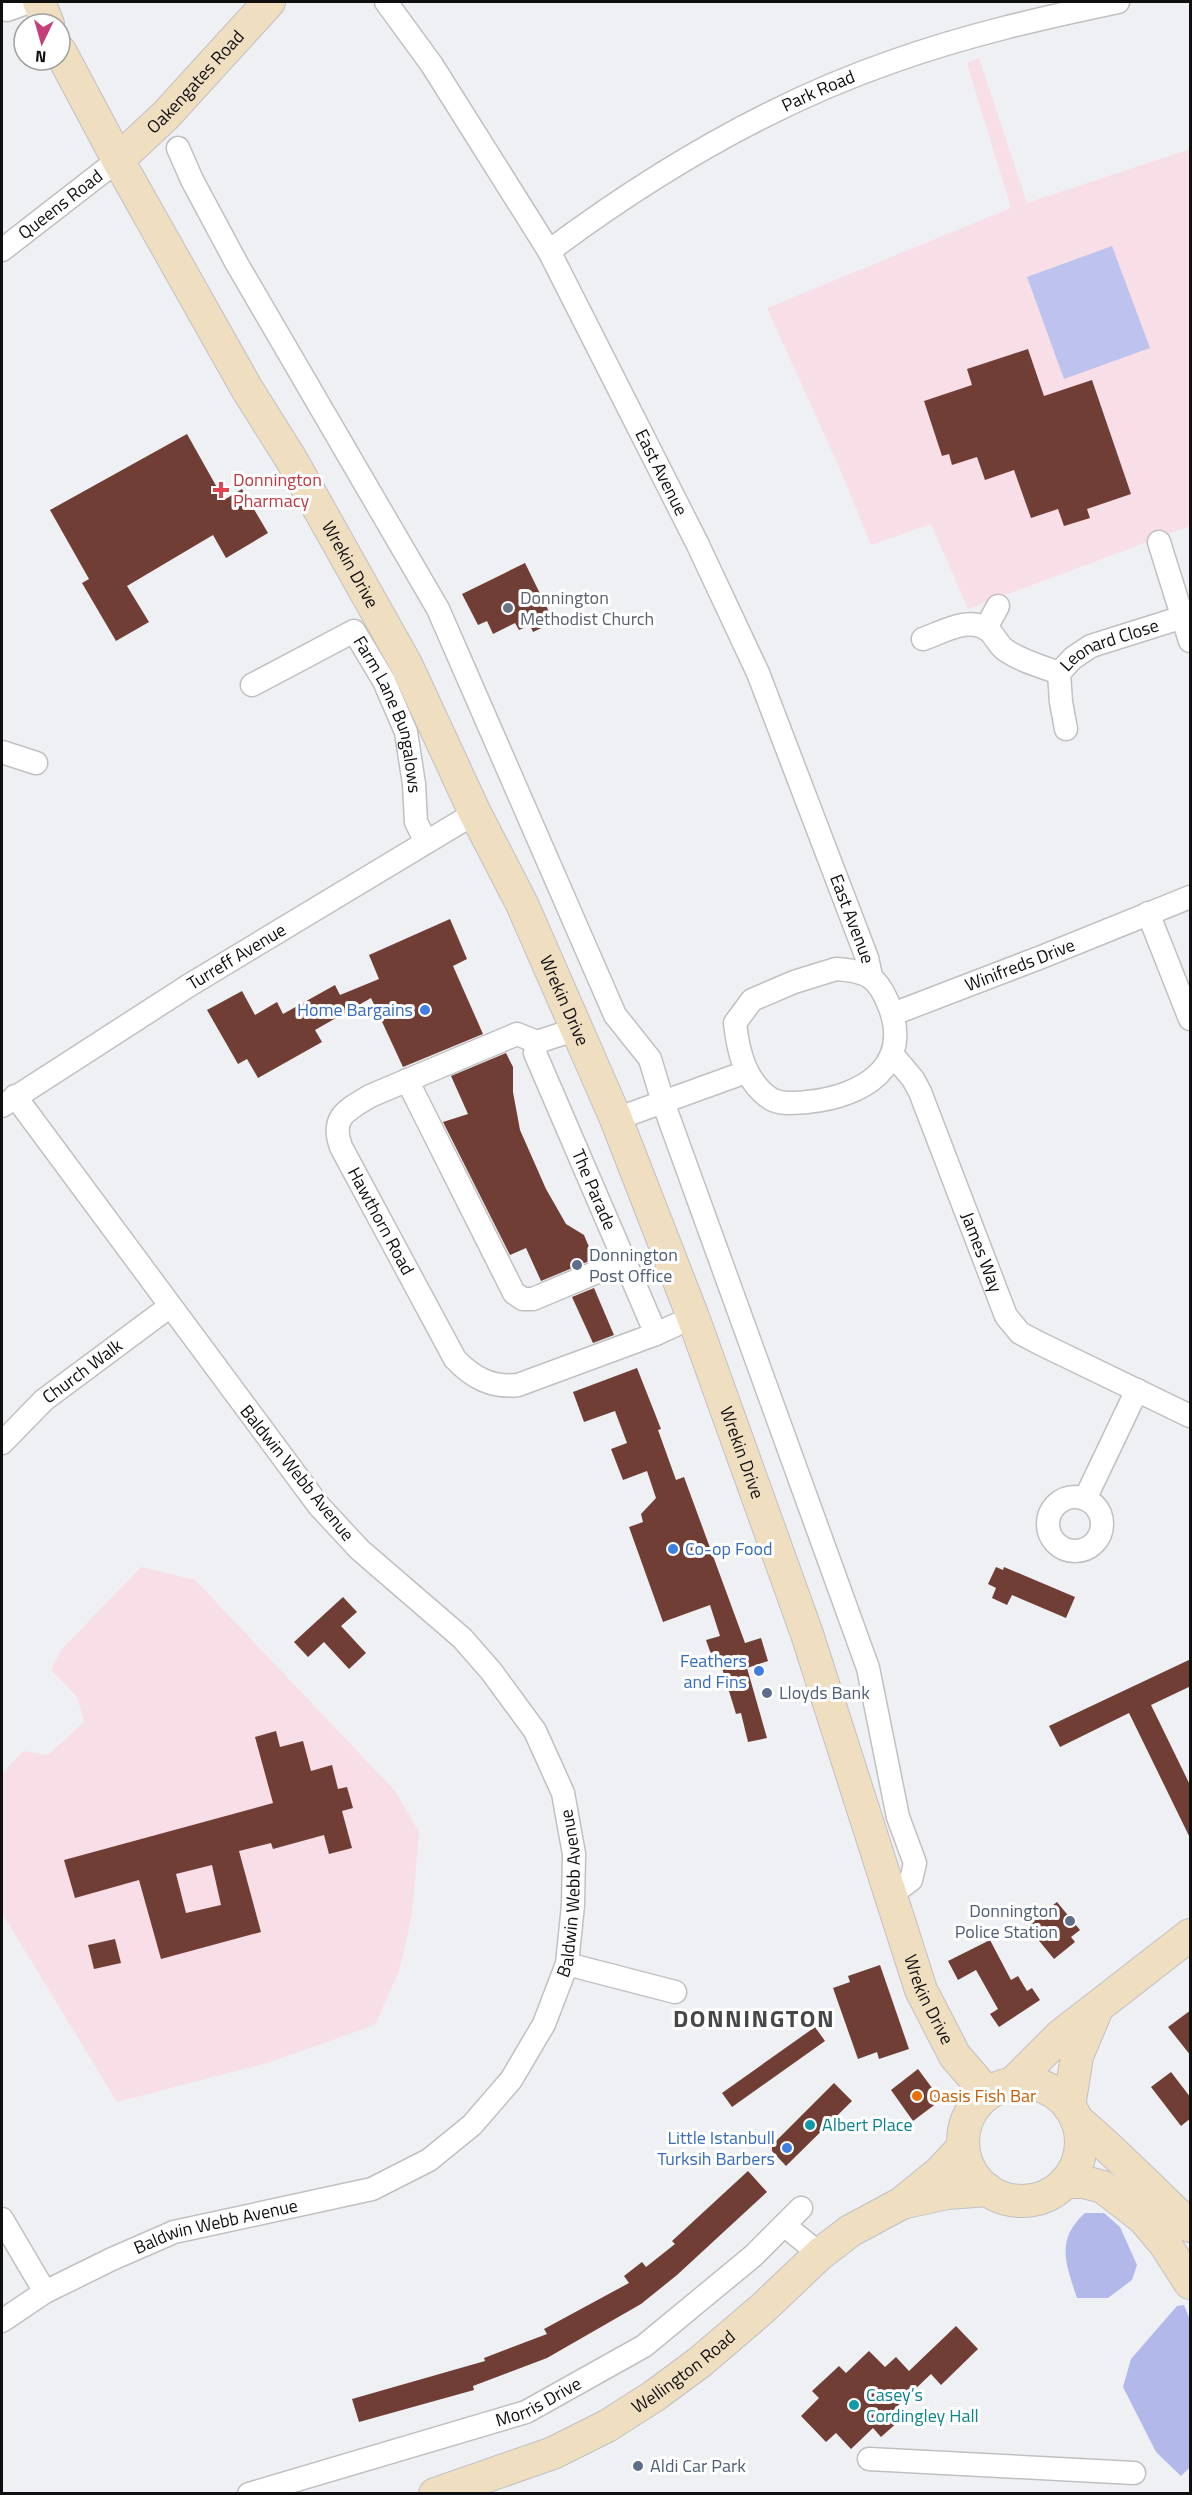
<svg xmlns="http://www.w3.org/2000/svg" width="1192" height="2495" font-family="'Titillium Web',sans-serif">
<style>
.education{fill:#f8dee7}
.green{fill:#bec2ee}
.forest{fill:#b3b8eb}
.building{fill:#703e35;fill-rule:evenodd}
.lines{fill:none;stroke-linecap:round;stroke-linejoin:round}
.street-casing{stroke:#c0c0c3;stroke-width:25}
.secondary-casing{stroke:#c0c0c3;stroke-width:34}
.street{stroke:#fff;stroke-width:22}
.secondary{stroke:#f0dec1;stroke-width:32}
.health-dot{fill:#e0444e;stroke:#fff;stroke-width:2}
.worship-dot{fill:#6b7280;stroke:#fff;stroke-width:2}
.shop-dot{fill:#3f7fe0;stroke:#fff;stroke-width:2}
.service-dot{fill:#5c6f8a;stroke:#fff;stroke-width:2}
.food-dot{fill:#e8710a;stroke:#fff;stroke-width:2}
.culture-dot{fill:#0f9aa8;stroke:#fff;stroke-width:2}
.labels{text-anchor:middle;stroke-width:6;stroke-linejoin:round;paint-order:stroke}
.street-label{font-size:18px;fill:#0f0f10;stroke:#fff}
.health-label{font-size:18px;fill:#be3a42;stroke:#fff;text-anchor:start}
.worship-label{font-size:18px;fill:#5b616d;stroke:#fff;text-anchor:start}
.shop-label{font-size:18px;fill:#366cbe;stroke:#fff;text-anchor:end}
.service-label{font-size:18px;fill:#4e5e75;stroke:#fff;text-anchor:start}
.food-label{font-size:18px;fill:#c56008;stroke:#fff;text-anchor:start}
.culture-label{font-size:18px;fill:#0d838f;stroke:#fff;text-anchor:start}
.district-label{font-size:24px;font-weight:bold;letter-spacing:1.5px;fill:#464749;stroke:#fff}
</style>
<rect width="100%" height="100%" fill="#eff0f3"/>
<g class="education">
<polygon points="979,58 1027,203 1190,149 1190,526 968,609 931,524 871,545 840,469 767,308 1011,208 967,63"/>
<polygon points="141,1567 195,1580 395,1791 419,1832 412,1915 399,1971 375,2025 267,2063 117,2102 2,1913 2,1774 23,1751 48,1755 84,1722 77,1697 51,1670 61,1650"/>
</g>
<polygon class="green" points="1112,246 1150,348 1064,379 1027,277"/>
<g class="forest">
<path d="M1085 2213H1104L1120 2227 1137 2265 1132 2280 1108 2298H1077C1066 2264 1055 2240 1085 2213Z"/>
<polygon points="1184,2305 1190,2320 1190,2467 1181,2476 1156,2452 1123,2387 1131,2359 1177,2306"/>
</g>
<g class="building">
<polygon points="1028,349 1044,396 1092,380 1131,494 1087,509 1090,518 1064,526 1058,509 1031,518 1014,470 985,480 977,457 952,465 949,454 942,456 924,401 972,385 967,369"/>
<polygon points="187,434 224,500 242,489 268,533 226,558 213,535 127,586 149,622 116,641 82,583 89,579 50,510"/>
<polygon points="525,563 554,622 533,632 530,625 519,630 515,623 493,634 487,621 478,625 462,594"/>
<polygon points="450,919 467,959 453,966 483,1034 403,1067 371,998 315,1030 322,1042 258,1078 247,1059 238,1064 207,1010 242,991 255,1015 277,1002 283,1014 335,985 340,995 379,979 369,955"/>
<polygon points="506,1053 513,1067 513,1092 520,1130 546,1189 566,1224 584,1235 594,1259 541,1281 526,1248 510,1255 443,1122 468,1114 451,1076"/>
<polygon points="594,1288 614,1335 593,1343 572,1297"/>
<polygon points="637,1368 661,1429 658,1430 676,1480 684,1477 745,1643 761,1638 768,1661 747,1668 767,1738 748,1742 741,1713 736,1714 718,1655 712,1657 706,1640 720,1636 710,1605 663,1622 629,1527 643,1522 641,1514 656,1498 647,1471 623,1480 611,1449 627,1443 615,1411 584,1422 573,1392"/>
<polygon points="996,1567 1003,1570 1004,1567 1075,1597 1066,1618 1012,1595 1007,1605 992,1598 996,1588 988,1584"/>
<polygon points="343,1597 357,1612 341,1626 366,1653 349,1669 324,1642 308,1657 294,1642"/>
<polygon points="1191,1659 1191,1686 1151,1705 1191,1787 1191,1840 1129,1713 1060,1747 1049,1726"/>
<path d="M276 1731 280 1747 303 1741 311 1771 332 1765 338 1789 347 1787 353 1808 342 1811 352 1848 329 1854 324 1835 273 1849 271 1843 239 1851 261 1932 161 1959 139 1880 75 1898 64 1860 273 1803 255 1737ZM212 1865 221 1905 186 1913 176 1874Z"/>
<polygon points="1057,1902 1080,1930 1071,1937 1075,1942 1054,1959 1027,1926"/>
<polygon points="115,1939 121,1963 94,1969 88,1945"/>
<polygon points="990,1940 1011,1980 1018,1976 1027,1991 1032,1988 1040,2000 999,2027 990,2014 998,2009 976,1970 958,1980 948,1961"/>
<polygon points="880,1965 909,2049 879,2059 877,2052 858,2059 833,1988 850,1982 848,1976"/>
<polygon points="1191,2010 1191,2056 1168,2027"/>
<polygon points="815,2027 825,2041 732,2107 722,2093"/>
<polygon points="918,2069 941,2100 913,2121 891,2090"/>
<polygon points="1171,2072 1191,2098 1191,2118 1181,2126 1151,2087"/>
<polygon points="834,2083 852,2101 786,2166 772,2151 772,2145"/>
<polygon points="748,2171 767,2192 677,2275 641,2304 547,2358 473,2386 474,2390 359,2422 352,2399 485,2361 484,2358 547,2334 544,2329 629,2283 624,2276 642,2262 646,2267 675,2244 672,2241"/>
<polygon points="956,2326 978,2349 941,2385 931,2374 890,2413 899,2421 881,2437 873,2428 851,2449 836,2433 826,2442 801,2416 819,2398 812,2391 839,2366 846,2373 869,2351 885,2367 896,2357 909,2371"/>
</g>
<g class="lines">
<defs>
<g id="street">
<path id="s1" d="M386 2 432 65 549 251 697 543 758 673 867 958 871 976"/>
<polyline points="2,8 7,10 29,2"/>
<polyline points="178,148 192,180 237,264 438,609 615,1015 650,1059 663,1102 868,1668 898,1817 915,1863 911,1880 892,1894"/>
<path id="s2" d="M2 250 118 160"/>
<path id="s3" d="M549 251C655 172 769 104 894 61 967 35 1042 18 1118 2"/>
<polyline points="1159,542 1190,641"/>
<polyline points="986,628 998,606"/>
<path d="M923 639C943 632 971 615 989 631 995 636 998 644 1004 649 1020 661 1041 666 1059 673"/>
<path id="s4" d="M252 685 354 631 384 681 406 732 414 784 416 822 426 842"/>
<path id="s5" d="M1066 729 1061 702 1059 673 1073 658 1091 646 1183 617"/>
<polyline points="2,752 36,763"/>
<polyline points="1148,913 1190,1019"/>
<path d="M836 969C866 971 877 976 888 1003 915 1066 862 1097 807 1102 795 1103 782 1105 771 1099 745 1082 738 1051 735 1023L752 1000 794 982Z"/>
<path id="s6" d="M893 1014 1044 956 1190 897"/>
<path id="s7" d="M577 1029 537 1042 517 1034 370 1096C347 1110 330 1117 341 1147L455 1359C473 1378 492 1388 518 1385L656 1334"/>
<path id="s8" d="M537 1042 535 1053 656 1334 693 1317"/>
<path id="s9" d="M892 1054 913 1079 920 1092 1006 1316 1020 1333 1041 1344 1190 1416"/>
<polyline points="407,1080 514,1293 523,1299 533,1299 623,1261"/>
<path id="s10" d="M2 1106 188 986 475 813"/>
<polyline points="616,1119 746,1072"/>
<path id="s11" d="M2 1443 44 1400 169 1307"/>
<circle cx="1075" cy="1524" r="27"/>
<polyline points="1085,1499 1137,1390"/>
<polyline points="567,1964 675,1992"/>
<polyline points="2,2219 45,2292"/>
<polyline points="784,2225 801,2208"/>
<path id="s12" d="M2 2321 45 2292 112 2259 174 2232 372 2189 429 2160 472 2125 511 2080 544 2024 567 1964 573 1905 574 1854 563 1793 535 1731 491 1671 462 1638 360 1550 319 1506 15 1096"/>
<polyline points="869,2459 1134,2473"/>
<path id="s13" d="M249 2494 526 2412 644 2346 753 2256 784 2225 820 2254"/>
</g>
<g id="secondary">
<polyline points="39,2 48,24"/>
<path id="s14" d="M60 51 118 160 247 389 291 459 406 664 475 813 522 904 616 1119 693 1317 807 1634 921 1990 955 2056 988 2094"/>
<path id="s15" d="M118 160 166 115 269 2"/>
<circle cx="1022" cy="2142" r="59"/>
<polyline points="1012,2084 1060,2036 1190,1935"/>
<polyline points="1069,2107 1077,2056 1096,2011"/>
<path d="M1076 2119C1116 2152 1152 2191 1190 2226"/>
<polyline points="1065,2182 1084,2182 1103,2187 1143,2218 1165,2244 1190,2283"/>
<polyline points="906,2202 947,2193 988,2190"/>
<path id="s16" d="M435 2494 553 2453 607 2426 654 2396 700 2362 762 2309 820 2254 850 2231 902 2203 940 2172 963 2147"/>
</g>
</defs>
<use href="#street" class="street-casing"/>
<use href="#secondary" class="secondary-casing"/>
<use href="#street" class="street"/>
<use href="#secondary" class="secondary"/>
</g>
<path class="health-dot" d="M218 481h6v6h6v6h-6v6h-6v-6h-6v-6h6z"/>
<circle class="worship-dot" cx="508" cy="608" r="6"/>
<g class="shop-dot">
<circle cx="425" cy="1010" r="6"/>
<circle cx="673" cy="1549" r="6"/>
<circle cx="759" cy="1671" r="6"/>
<circle cx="787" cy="2148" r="6"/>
</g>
<g class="service-dot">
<circle cx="577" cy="1265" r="6"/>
<circle cx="767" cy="1693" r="6"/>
<circle cx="1070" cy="1921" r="6"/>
<circle cx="638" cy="2466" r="6"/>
</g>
<circle class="food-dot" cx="917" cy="2096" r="6"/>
<g class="culture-dot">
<circle cx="810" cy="2125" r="6"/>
<circle cx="854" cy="2405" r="6"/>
</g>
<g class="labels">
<g class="street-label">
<text dy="6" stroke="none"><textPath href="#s15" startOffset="110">Oakengates Road</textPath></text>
<text dy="6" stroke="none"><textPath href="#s3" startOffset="314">Park Road</textPath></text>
<text dy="6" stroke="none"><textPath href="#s2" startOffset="74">Queens Road</textPath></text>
<text dy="6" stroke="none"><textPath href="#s1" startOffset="546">East Avenue</textPath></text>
<text dy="6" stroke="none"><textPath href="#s14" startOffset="590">Wrekin Drive</textPath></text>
<text dy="6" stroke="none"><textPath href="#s5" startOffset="116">Leonard Close</textPath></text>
<text dy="6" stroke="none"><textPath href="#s4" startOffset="207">Farm Lane Bungalows</textPath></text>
<text dy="6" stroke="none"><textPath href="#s1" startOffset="1032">East Avenue</textPath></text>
<text dy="6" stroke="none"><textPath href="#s10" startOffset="278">Turreff Avenue</textPath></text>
<text dy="6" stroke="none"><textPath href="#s6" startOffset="136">Winifreds Drive</textPath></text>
<text dy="6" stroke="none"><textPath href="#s14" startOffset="1076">Wrekin Drive</textPath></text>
<text dy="6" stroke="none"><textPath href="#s8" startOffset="160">The Parade</textPath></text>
<text dy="6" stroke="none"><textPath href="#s7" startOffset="374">Hawthorn Road</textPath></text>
<text dy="6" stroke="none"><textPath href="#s9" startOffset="219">James Way</textPath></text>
<text dy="6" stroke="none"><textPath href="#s11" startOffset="108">Church Walk</textPath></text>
<text dy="6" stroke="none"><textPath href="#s14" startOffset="1562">Wrekin Drive</textPath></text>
<text transform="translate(297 1473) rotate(51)" y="6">Baldwin Webb Avenue</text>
<text dy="6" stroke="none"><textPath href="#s12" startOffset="776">Baldwin Webb Avenue</textPath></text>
<text dy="6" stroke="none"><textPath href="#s14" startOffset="2140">Wrekin Drive</textPath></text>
<text dy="6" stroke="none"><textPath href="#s12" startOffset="236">Baldwin Webb Avenue</textPath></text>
<text dy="6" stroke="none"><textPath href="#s16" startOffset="279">Wellington Road</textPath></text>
<text dy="6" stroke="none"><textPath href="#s13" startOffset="304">Morris Drive</textPath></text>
</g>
<g class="health-label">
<text x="233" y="486">Donnington<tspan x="233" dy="21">Pharmacy</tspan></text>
</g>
<g class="worship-label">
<text x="520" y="604">Donnington<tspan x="520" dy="21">Methodist Church</tspan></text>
</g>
<g class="shop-label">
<text x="413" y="1016">Home Bargains</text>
<text x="685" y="1555" text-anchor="start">Co-op Food</text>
<text x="747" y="1667">Feathers<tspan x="747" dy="21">and Fins</tspan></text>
<text x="775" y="2144">Little Istanbull<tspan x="775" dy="21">Turksih Barbers</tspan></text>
</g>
<g class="service-label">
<text x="589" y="1261">Donnington<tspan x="589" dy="21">Post Office</tspan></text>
<text x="779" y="1699">Lloyds Bank</text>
<text x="1058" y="1917" text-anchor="end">Donnington<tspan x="1058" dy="21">Police Station</tspan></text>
<text x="650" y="2472">Aldi Car Park</text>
</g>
<g class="food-label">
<text x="929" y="2102">Oasis Fish Bar</text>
</g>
<g class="culture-label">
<text x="822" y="2131">Albert Place</text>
<text x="866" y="2401">Casey’s<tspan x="866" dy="21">Cordingley Hall</tspan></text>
</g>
<g class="district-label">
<text x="754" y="2027">DONNINGTON</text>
</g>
</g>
<rect width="1192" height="2495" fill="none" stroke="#0f0f10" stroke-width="6"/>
<g transform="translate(42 42) rotate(185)"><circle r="28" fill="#ffffff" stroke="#9f9f9f" stroke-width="1.5"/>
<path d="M0-4.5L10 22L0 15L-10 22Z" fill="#c53e7c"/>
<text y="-9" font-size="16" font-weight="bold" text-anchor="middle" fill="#0f0f10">N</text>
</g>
</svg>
